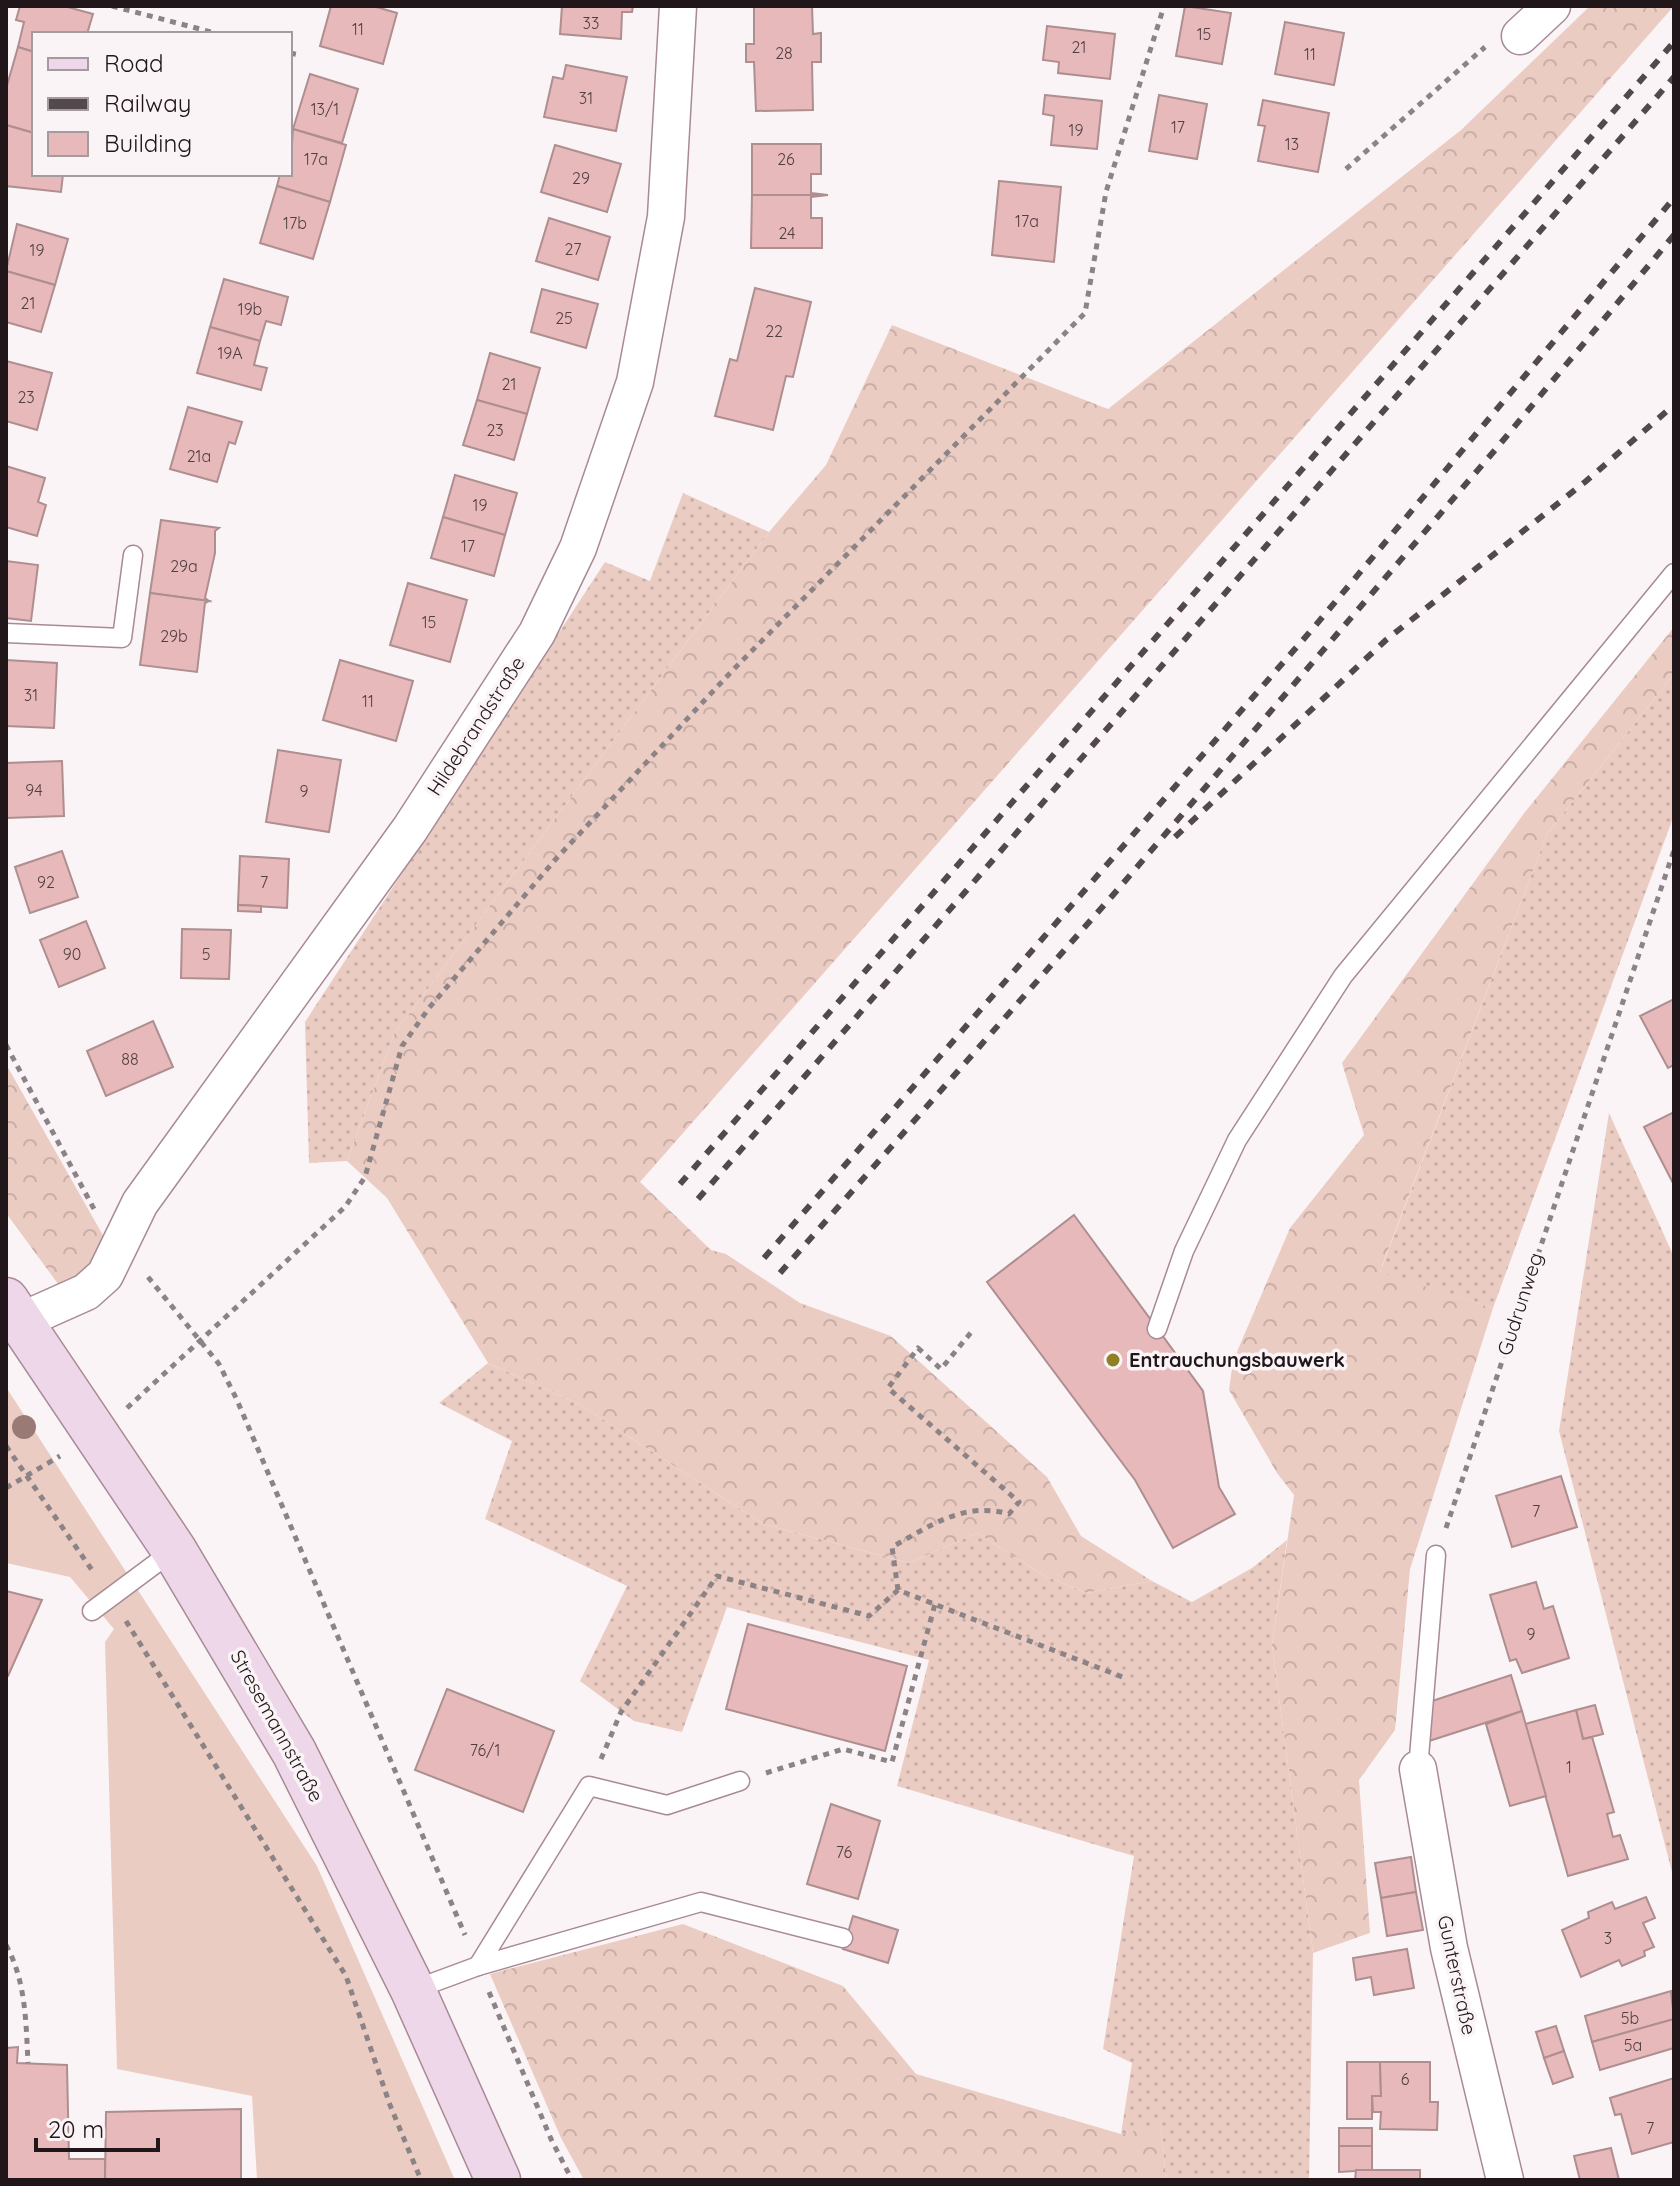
<svg xmlns="http://www.w3.org/2000/svg" width="1680" height="2186" font-family="Quicksand,sans-serif">
<style>
.grass{fill:#ebccc3}
.forest{fill:url(#forest-crowns)}
.garden{fill:url(#garden-dots)}
.building{fill:#e7b9bb;stroke:#ae8e8f;stroke-width:2}
.lines{fill:none;stroke-linecap:round;stroke-linejoin:round}
.lane-casing{stroke:#a88a95;stroke-width:21}
.street-casing{stroke:#a88a95;stroke-width:39}
.secondary-casing{stroke:#a88a95;stroke-width:47}
.path{stroke:#8c8386;stroke-width:5;stroke-dasharray:6 6;stroke-linecap:butt}
.lane{stroke:#fff;stroke-width:18}
.street{stroke:#fff;stroke-width:36}
.secondary{stroke:#edd7e9;stroke-width:44}
.rail{stroke:#53494d;stroke-width:6;stroke-dasharray:10 10;stroke-linecap:butt}
.tree{fill:#9a7a74}
.poi-dot{fill:#8e8027;stroke:#fbf4f7;stroke-width:3}
.labels{text-anchor:middle;stroke-width:7;stroke-linejoin:round;paint-order:stroke}
.number-label{font-size:16px;fill:#523f42}
.street-label{font-size:20px;fill:#21161a;stroke:#fbf4f7}
.poi-label{font-size:20px;font-weight:bold;fill:#21161a;stroke:#fbf4f7;text-anchor:start}
</style>
<defs>
<pattern id="forest-crowns" width="20" height="18" patternUnits="userSpaceOnUse" patternTransform="scale(2)"><rect width="20" height="18" fill="#ebccc3"/><path d="M2 6a3 3 0 1 1 6 0M12 15a3 3 0 1 1 6 0" fill="none" stroke="#c9aea7"/></pattern>
<pattern id="garden-dots" width="8" height="8" patternUnits="userSpaceOnUse" patternTransform="scale(2)"><rect width="8" height="8" fill="#ebccc3"/><path d="M2 2h.1M6 6h.1" fill="none" stroke="#c9aea7" stroke-width="1.8" stroke-linecap="round"/></pattern>
</defs>
<rect width="100%" height="100%" fill="#fbf4f7"/>
<polygon class="grass" points="6,1387 317,1866 455,2180 257,2180 252,2096 117,2069 105,1642 114,1629 70,1577 6,1563"/>
<g class="forest">
<polygon points="1590,6 1674,6 640,1182 711,1250 726,1254 800,1303 891,1336 1047,1477 1081,1536 1152,1581 1086,1593 1045,1576 977,1533 909,1563 763,1524 579,1404 488,1363 387,1198 347,1161 394,1034 769,532 826,465 892,325 1108,409 1461,130"/>
<polygon points="1674,627 1674,674 1547,834 1380,1271 1493,1308 1410,1569 1395,1730 1359,1780 1370,1933 1313,1953 1272,1645 1294,1495 1277,1473 1229,1390 1233,1361 1290,1228 1364,1135 1342,1063 1525,812"/>
<polygon points="6,1064 109,1246 99,1272 61,1288 6,1213"/>
<polygon points="683,1924 843,1986 916,2074 1121,2134 1161,2124 1166,2180 584,2180 561,2138 490,1974"/>
</g>
<g class="garden">
<polygon points="683,493 769,532 394,1034 347,1161 309,1163 305,1022 605,562 650,581"/>
<polygon points="1674,674 1674,815 1493,1308 1380,1272 1547,834"/>
<polygon points="1609,1113 1674,1257 1674,1880 1559,1431"/>
<polygon points="488,1363 579,1404 763,1524 909,1563 977,1533 1045,1576 1086,1593 1152,1581 1192,1602 1252,1568 1287,1540 1272,1645 1313,1953 1309,2180 1166,2180 1161,2125 1121,2134 1132,2063 1103,2049 1134,1856 897,1786 929,1660 727,1607 682,1732 634,1721 580,1681 627,1586 485,1519 512,1441 439,1403"/>
</g>
<g class="building">
<polygon points="20,6 64,6 93,14 87,34 34,34 34,52 18,47 24,22 16,20"/>
<polygon points="331,6 373,6 397,13 383,64 320,46"/>
<polygon points="562,6 633,6 632,12 622,12 621,39 560,34"/>
<polygon points="754,6 812,6 813,34 821,33 821,62 812,62 813,110 756,111 754,62 746,62 746,44 754,44"/>
<polygon points="1185,6 1231,13 1222,64 1176,56"/>
<polygon points="1285,22 1344,33 1334,85 1275,74"/>
<polygon points="1047,26 1115,34 1110,79 1058,73 1059,62 1043,60"/>
<polygon points="18,47 34,52 34,133 6,125 6,89"/>
<polygon points="566,65 627,77 616,131 544,117 553,77 563,79"/>
<polygon points="310,74 358,89 342,143 293,129"/>
<polygon points="1045,95 1102,101 1097,149 1051,145 1054,116 1043,114"/>
<polygon points="1159,95 1207,104 1197,159 1149,151"/>
<polygon points="1263,100 1329,113 1318,172 1258,161 1265,126 1258,125"/>
<polygon points="6,125 34,133 34,174 63,174 61,192 6,186"/>
<polygon points="293,129 346,145 330,202 277,186 280,174 290,174"/>
<polygon points="752,144 821,144 821,174 811,174 811,193 828,195 752,195"/>
<polygon points="555,145 621,164 607,212 541,192"/>
<polygon points="999,181 1061,187 1054,262 992,255"/>
<polygon points="277,186 330,202 313,259 260,243"/>
<polygon points="752,195 828,195 811,197 811,218 822,218 822,248 751,248"/>
<polygon points="549,218 610,237 598,280 536,261"/>
<polygon points="17,224 68,239 55,285 6,271"/>
<polygon points="6,271 55,285 41,332 6,322"/>
<polygon points="224,279 288,297 281,325 266,321 260,341 210,327"/>
<polygon points="755,288 811,302 793,377 786,376 773,430 715,416 730,359 737,361"/>
<polygon points="542,289 598,304 586,348 531,332"/>
<polygon points="210,327 260,341 254,365 267,368 261,390 197,373"/>
<polygon points="490,353 540,368 527,414 477,400"/>
<polygon points="6,361 52,373 37,430 6,421"/>
<polygon points="477,400 527,414 514,460 463,445"/>
<polygon points="188,407 242,422 235,444 229,442 217,482 170,469"/>
<polygon points="6,466 45,478 38,502 46,505 37,536 6,527"/>
<polygon points="455,475 517,493 505,535 443,517"/>
<polygon points="443,517 505,535 494,576 431,558"/>
<polygon points="161,520 219,528 215,531 215,553 205,598 209,601 150,593"/>
<polygon points="6,561 38,565 31,621 6,618"/>
<polygon points="408,583 467,600 450,662 390,645"/>
<polygon points="150,593 209,601 205,603 197,672 140,665"/>
<polygon points="6,660 57,663 54,728 6,726"/>
<polygon points="340,660 413,681 396,741 323,720"/>
<polygon points="278,750 341,760 329,832 266,822"/>
<polygon points="62,761 64,816 6,818 6,763"/>
<polygon points="62,851 78,897 30,913 15,867"/>
<polygon points="240,856 289,859 287,908 238,905"/>
<polygon points="238,905 261,906 261,912 238,911"/>
<polygon points="86,921 105,968 59,987 40,940"/>
<polygon points="182,929 231,930 229,979 181,978"/>
<polygon points="1674,999 1674,1065 1668,1068 1640,1016"/>
<polygon points="153,1021 173,1067 106,1096 87,1051"/>
<polygon points="1674,1112 1674,1185 1644,1127"/>
<polygon points="1074,1215 1203,1391 1219,1487 1235,1514 1173,1548 1135,1480 987,1282"/>
<polygon points="1561,1476 1577,1527 1512,1547 1496,1496"/>
<polygon points="1536,1582 1544,1609 1553,1606 1569,1658 1522,1673 1516,1659 1510,1661 1490,1595"/>
<polygon points="6,1591 42,1600 8,1676 6,1676"/>
<polygon points="748,1624 907,1666 885,1751 726,1709"/>
<polygon points="1511,1675 1522,1711 1429,1741 1432,1701"/>
<polygon points="447,1689 554,1731 523,1812 415,1770"/>
<polygon points="1595,1705 1603,1734 1583,1739 1576,1710"/>
<polygon points="1576,1710 1583,1739 1592,1737 1614,1812 1607,1814 1613,1837 1620,1835 1628,1859 1568,1876 1525,1724"/>
<polygon points="1522,1711 1546,1796 1510,1806 1486,1724"/>
<polygon points="831,1804 880,1821 858,1899 807,1884"/>
<polygon points="1411,1857 1416,1892 1381,1898 1375,1863"/>
<polygon points="1416,1892 1423,1930 1387,1936 1381,1898"/>
<polygon points="1646,1897 1655,1918 1643,1923 1654,1947 1644,1951 1645,1956 1622,1966 1619,1960 1581,1977 1562,1930 1589,1918 1588,1912 1612,1902 1615,1909"/>
<polygon points="853,1916 898,1930 888,1963 843,1949"/>
<polygon points="1407,1949 1414,1988 1374,1995 1371,1977 1356,1980 1353,1958"/>
<polygon points="1671,1991 1674,2019 1592,2042 1585,2016"/>
<polygon points="1674,2019 1674,2048 1600,2070 1592,2042"/>
<polygon points="1556,2026 1564,2051 1544,2058 1536,2032"/>
<polygon points="18,2047 17,2063 67,2065 69,2159 105,2159 105,2180 6,2180 6,2048"/>
<polygon points="1564,2051 1573,2077 1553,2084 1544,2058"/>
<polygon points="1347,2062 1380,2062 1381,2096 1372,2096 1372,2119 1347,2119"/>
<polygon points="1380,2062 1430,2062 1430,2102 1438,2102 1437,2130 1380,2129 1381,2112 1373,2112 1372,2096 1381,2096"/>
<polygon points="1674,2078 1674,2142 1632,2154 1621,2114 1615,2115 1610,2098"/>
<polygon points="241,2109 241,2180 105,2180 106,2112"/>
<rect x="1339" y="2128" width="33" height="18"/>
<polygon points="1339,2146 1372,2146 1372,2170 1339,2172"/>
<polygon points="1611,2148 1619,2180 1580,2180 1574,2156"/>
<polygon points="1356,2170 1420,2170 1420,2180 1355,2180"/>
</g>
<g class="lines">
<defs>
<g id="lane">
<polyline points="6,633 122,638 133,555"/>
<polyline points="1157,1329 1184,1251 1237,1140 1343,976 1674,573"/>
<polyline points="92,1611 174,1550"/>
<polyline points="1418,1769 1436,1555"/>
<polyline points="478,1966 589,1786 667,1805 740,1781"/>
<polyline points="413,1990 478,1966 701,1902 843,1938"/>
</g>
<g id="street">
<polyline points="1520,36 1552,6"/>
<polyline points="21,1321 86,1292 105,1275 140,1203 410,829 537,633 578,548 635,382 666,217 678,6"/>
<polyline points="1418,1769 1449,1948 1505,2180"/>
</g>
<polyline id="secondary" points="6,1300 174,1550 294,1752 413,1990 498,2180"/>
</defs>
<use href="#lane" class="lane-casing"/>
<use href="#street" class="street-casing"/>
<use href="#secondary" class="secondary-casing"/>
<g class="path">
<polyline points="112,6 219,34"/>
<polyline points="290,53 300,55"/>
<polyline points="1346,169 1485,47"/>
<polyline points="6,1045 94,1209"/>
<polyline points="148,1277 219,1364 237,1400 465,1935"/>
<polyline points="127,1408 345,1207 365,1177 402,1046 429,1008 554,861 732,671 1085,313 1106,192 1164,6"/>
<polyline points="6,1446 94,1573"/>
<polyline points="6,1488 60,1456"/>
<polyline points="1446,1528 1674,850"/>
<path d="M898 1590 892 1547C930 1526 964 1501 1009 1514L1019 1502 888 1388 918 1348 941 1369 973 1330"/>
<polyline points="126,1621 346,1976 390,2105 421,2180"/>
<polyline points="601,1759 621,1712 717,1576 869,1616 898,1590 1125,1678"/>
<polyline points="766,1773 843,1749 892,1762 935,1604"/>
<path d="M6 1945C26 1981 26 2023 28 2063"/>
<polyline points="489,1992 551,2139 572,2180"/>
</g>
<use href="#lane" class="lane"/>
<use href="#street" class="street"/>
<use href="#secondary" class="secondary"/>
<g class="rail">
<polyline points="1175,837 1386,640 1585,482 1674,405"/>
<polyline points="680,1184 1674,42"/>
<polyline points="698,1199 1674,77"/>
<polyline points="764,1258 1315,626 1674,198"/>
<polyline points="780,1273 1113,895 1495,450 1674,235"/>
</g>
</g>
<circle class="tree" cx="24" cy="1427" r="12"/>
<circle class="poi-dot" cx="1113" cy="1360" r="8"/>
<g class="labels">
<g class="number-label">
<text x="591" y="29">33</text>
<text x="358" y="35">11</text>
<text x="1204" y="40">15</text>
<text x="1079" y="53">21</text>
<text x="784" y="59">28</text>
<text x="1310" y="60">11</text>
<text x="586" y="104">31</text>
<text x="325" y="115">13/1</text>
<text x="1178" y="133">17</text>
<text x="1076" y="136">19</text>
<text x="1292" y="150">13</text>
<text x="316" y="165">17a</text>
<text x="786" y="165">26</text>
<text x="581" y="184">29</text>
<text x="1027" y="227">17a</text>
<text x="295" y="229">17b</text>
<text x="787" y="239">24</text>
<text x="573" y="255">27</text>
<text x="37" y="256">19</text>
<text x="28" y="309">21</text>
<text x="250" y="315">19b</text>
<text x="564" y="324">25</text>
<text x="774" y="337">22</text>
<text x="230" y="359">19A</text>
<text x="509" y="390">21</text>
<text x="26" y="403">23</text>
<text x="495" y="436">23</text>
<text x="199" y="462">21a</text>
<text x="480" y="511">19</text>
<text x="468" y="552">17</text>
<text x="184" y="572">29a</text>
<text x="429" y="628">15</text>
<text x="174" y="642">29b</text>
<text x="31" y="701">31</text>
<text x="368" y="707">11</text>
<text x="34" y="796">94</text>
<text x="304" y="797">9</text>
<text x="46" y="888">92</text>
<text x="264" y="888">7</text>
<text x="72" y="960">90</text>
<text x="206" y="960">5</text>
<text x="130" y="1065">88</text>
<text x="1536" y="1517">7</text>
<text x="1531" y="1640">9</text>
<text x="485" y="1756">76/1</text>
<text x="1569" y="1773">1</text>
<text x="844" y="1858">76</text>
<text x="1608" y="1944">3</text>
<text x="1630" y="2024">5b</text>
<text x="1633" y="2051">5a</text>
<text x="1405" y="2085">6</text>
<text x="1650" y="2134">7</text>
</g>
<g class="street-label">
<text transform="translate(476 726) rotate(-57)" y="7">Hildebrandstraße</text>
<text transform="translate(1520 1304) rotate(-72)" y="7">Gudrunweg</text>
<text transform="translate(277 1726) rotate(61)" y="7">Stresemannstraße</text>
<text transform="translate(1457 1975) rotate(78)" y="7">Gunterstraße</text>
</g>
<g class="poi-label">
<text x="1129" y="1367">Entrauchungsbauwerk</text>
</g>
</g>
<rect width="1680" height="2186" fill="none" stroke="#21161a" stroke-width="16"/>
<rect x="32" y="32" width="260" height="144" fill="#fbf4f7" stroke="#a49b9f" stroke-width="2"/>
<rect x="48" y="58" width="40" height="12" fill="#edd7e9" stroke="#a49b9f" stroke-width="2"/>
<text x="104" y="72" font-size="24" fill="#21161a">Road</text>
<rect x="48" y="98" width="40" height="12" fill="#53494d" stroke="#a49b9f" stroke-width="2"/>
<text x="104" y="112" font-size="24" fill="#21161a">Railway</text>
<rect x="48" y="132" width="40" height="24" fill="#e7b9bb" stroke="#a49b9f" stroke-width="2"/>
<text x="104" y="152" font-size="24" fill="#21161a">Building</text>
<path d="M36 2138v12h122v-12" fill="none" stroke="#21161a" stroke-width="4"/>
<text x="48" y="2138" font-size="24" fill="#21161a" stroke="#fbf4f7" stroke-width="6" paint-order="stroke">20 m</text>
</svg>
